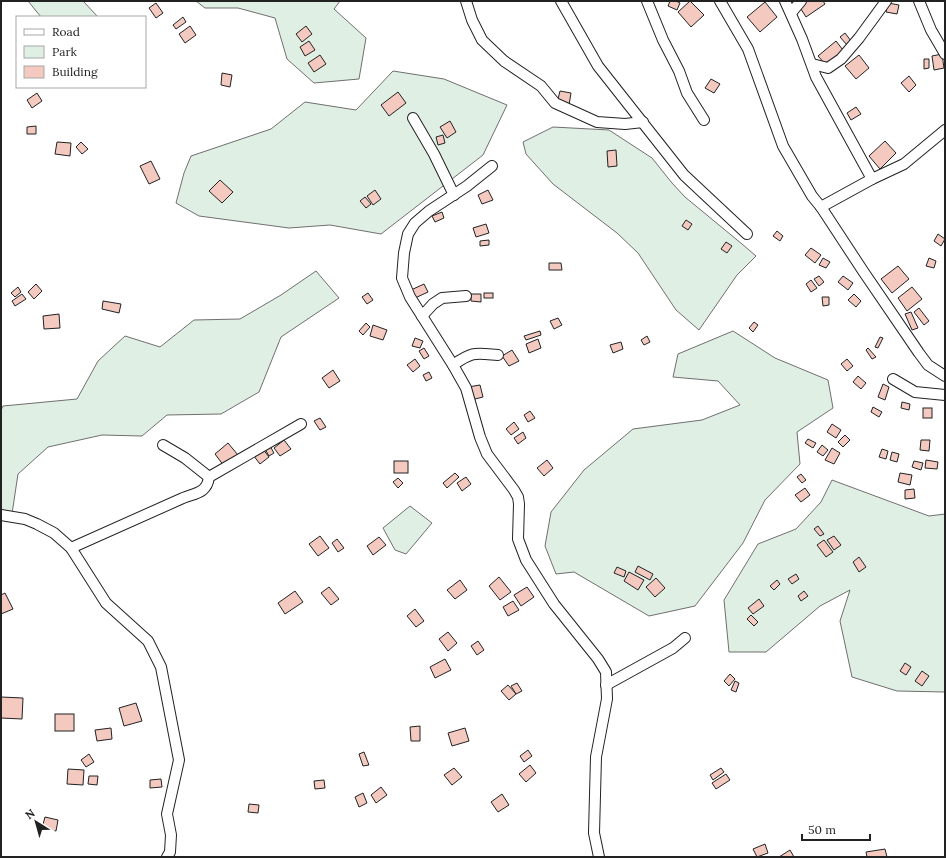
<svg xmlns="http://www.w3.org/2000/svg" width="946" height="858" font-family="Lora,serif">
<style>
.green{fill:#e0efe3;stroke:#6f6f6f}
.building{fill:#f3c9c0;stroke:#222}
.lines{fill:none;stroke-linecap:round;stroke-linejoin:round}
.minor-casing{stroke:#222;stroke-width:12}
.minor{stroke:#fff;stroke-width:10}
</style>
<rect width="100%" height="100%" fill="#fff"/>
<g class="green">
<polygon points="28,1 83,1 98,17 41,17"/>
<polygon points="196,1 340,1 334,9 366,38 359,79 314,83 287,59 275,18 238,8 205,8"/>
<polygon points="393,71 444,79 507,105 483,155 381,234 330,225 289,228 199,216 176,203 184,173 191,156 271,129 305,102 356,110"/>
<polygon points="553,127 609,130 652,158 672,183 685,197 742,244 756,256 737,275 699,330 676,310 638,253 617,233 553,184 526,154 523,142"/>
<polygon points="316,271 339,298 281,337 259,392 221,414 167,415 142,436 102,435 48,447 18,474 12,514 1,517 1,410 3,406 77,399 98,361 125,336 160,347 194,320 240,319 281,295"/>
<polygon points="733,331 775,358 828,380 833,408 797,432 800,464 765,500 743,543 695,606 649,616 574,572 556,574 545,546 551,512 584,470 633,429 702,420 740,405 718,381 673,377 678,354"/>
<polygon points="832,480 929,516 945,514 945,692 897,691 852,677 840,621 850,590 820,606 766,652 729,652 724,600 758,544 796,529 821,502"/>
<polygon points="410,506 432,523 406,554 395,550 383,528"/>
</g>
<g class="building">
<polygon points="670,1 676,1 680,3 677,10 668,6"/>
<polygon points="690,1 704,15 691,27 678,12"/>
<polygon points="807,1 823,1 825,4 806,17 799,6"/>
<polygon points="765,2 777,17 760,32 747,17"/>
<polygon points="156,3 163,13 156,18 149,8"/>
<polygon points="888,3 899,5 897,14 886,12"/>
<polygon points="183,17 186,22 176,29 173,25"/>
<polygon points="190,26 196,35 185,43 179,34"/>
<polygon points="306,26 312,34 302,42 296,34"/>
<polygon points="845,33 851,41 847,45 840,37"/>
<polygon points="309,41 315,50 305,56 300,47"/>
<polygon points="836,41 843,50 826,65 818,56"/>
<polygon points="942,54 944,68 934,70 932,56"/>
<polygon points="320,55 326,64 314,72 308,63"/>
<polygon points="859,55 869,68 856,79 845,66"/>
<polygon points="924,59 929,59 929,68 924,69"/>
<polygon points="222,73 232,75 230,87 221,85"/>
<polygon points="909,76 916,85 909,92 901,83"/>
<polygon points="711,79 720,84 714,93 705,88"/>
<polygon points="560,91 571,93 569,105 557,103"/>
<polygon points="398,92 406,103 389,116 381,105"/>
<polygon points="37,93 42,101 32,108 27,100"/>
<polygon points="856,107 861,114 851,120 847,113"/>
<polygon points="450,121 456,132 447,138 440,127"/>
<polygon points="36,126 36,134 27,134 27,127"/>
<polygon points="443,135 445,143 438,145 436,137"/>
<polygon points="885,141 896,153 880,169 869,156"/>
<polygon points="57,142 71,143 70,156 55,154"/>
<polygon points="81,142 88,149 82,154 76,147"/>
<polygon points="616,150 617,166 608,167 607,151"/>
<polygon points="151,161 160,179 149,184 140,166"/>
<polygon points="220,180 233,192 222,203 209,191"/>
<polygon points="375,190 381,199 373,205 367,196"/>
<polygon points="488,190 493,200 482,204 478,195"/>
<polygon points="365,197 371,204 366,208 360,201"/>
<polygon points="442,212 444,218 435,222 432,216"/>
<polygon points="686,220 692,224 688,230 682,226"/>
<polygon points="486,224 489,233 476,237 473,228"/>
<polygon points="777,231 783,236 780,241 773,236"/>
<polygon points="938,234 945,239 941,246 934,241"/>
<polygon points="489,240 489,245 480,246 480,241"/>
<polygon points="726,242 732,246 727,253 721,249"/>
<polygon points="811,248 821,255 815,263 805,255"/>
<polygon points="823,258 830,262 826,268 819,265"/>
<polygon points="929,258 936,261 934,268 926,266"/>
<polygon points="549,263 561,263 562,270 549,270"/>
<polygon points="898,266 909,279 892,293 881,279"/>
<polygon points="819,276 824,282 819,286 814,279"/>
<polygon points="843,276 853,283 848,290 838,282"/>
<polygon points="811,280 817,288 811,292 806,284"/>
<polygon points="36,284 42,291 34,299 28,292"/>
<polygon points="424,284 428,292 415,298 411,290"/>
<polygon points="18,287 21,292 15,297 11,293"/>
<polygon points="912,287 922,299 907,311 898,298"/>
<polygon points="368,293 373,300 367,304 362,297"/>
<rect x="484" y="293" width="9" height="5"/>
<polygon points="22,294 26,299 15,306 12,301"/>
<polygon points="471,294 481,294 481,302 471,301"/>
<polygon points="854,294 861,301 856,307 848,300"/>
<polygon points="822,297 829,297 829,305 823,306"/>
<polygon points="103,301 121,304 119,313 102,309"/>
<polygon points="919,308 929,321 924,325 914,312"/>
<polygon points="911,312 918,328 912,330 905,314"/>
<polygon points="59,314 60,328 44,329 43,316"/>
<polygon points="558,318 562,325 554,329 550,321"/>
<polygon points="754,322 758,325 753,332 749,328"/>
<polygon points="366,323 370,327 363,335 359,331"/>
<polygon points="373,325 387,330 383,340 370,336"/>
<polygon points="540,331 541,335 526,340 524,336"/>
<polygon points="647,336 650,342 644,345 641,340"/>
<polygon points="880,337 883,338 878,348 875,347"/>
<polygon points="415,338 423,341 420,348 412,346"/>
<polygon points="538,339 541,348 529,353 526,344"/>
<polygon points="621,342 623,349 613,353 610,345"/>
<polygon points="424,348 429,356 424,359 419,351"/>
<polygon points="868,348 876,357 872,359 866,350"/>
<polygon points="512,350 519,361 509,366 502,356"/>
<polygon points="415,359 420,366 413,372 407,365"/>
<polygon points="847,359 853,366 847,371 841,364"/>
<polygon points="333,370 340,381 329,388 322,378"/>
<polygon points="429,372 432,378 426,381 423,375"/>
<polygon points="858,376 866,383 861,389 853,382"/>
<polygon points="883,384 889,387 885,400 878,397"/>
<polygon points="480,385 483,397 471,400 468,387"/>
<polygon points="902,402 910,404 909,410 901,408"/>
<polygon points="873,407 882,412 879,417 871,412"/>
<rect x="923" y="408" width="9" height="10"/>
<polygon points="530,411 535,418 528,422 524,415"/>
<polygon points="320,418 326,427 320,430 314,421"/>
<polygon points="514,422 519,429 511,435 506,429"/>
<polygon points="832,424 841,430 836,438 827,432"/>
<polygon points="523,432 526,438 518,444 514,438"/>
<polygon points="845,435 850,440 843,447 838,442"/>
<polygon points="808,439 816,443 813,448 805,443"/>
<polygon points="284,440 291,449 280,456 274,448"/>
<polygon points="921,440 930,440 929,451 920,450"/>
<polygon points="228,443 238,455 224,466 215,454"/>
<polygon points="822,445 828,450 823,456 817,452"/>
<polygon points="270,446 274,453 269,456 265,449"/>
<polygon points="262,448 269,457 260,464 253,455"/>
<polygon points="832,448 840,453 834,464 825,460"/>
<polygon points="882,449 888,451 886,459 879,457"/>
<polygon points="892,452 899,454 897,462 890,460"/>
<polygon points="547,460 553,468 544,476 537,468"/>
<polygon points="926,460 938,462 937,469 925,468"/>
<rect x="394" y="461" width="14" height="12"/>
<polygon points="914,461 923,463 921,470 912,467"/>
<polygon points="455,473 459,477 447,488 443,483"/>
<polygon points="900,473 912,475 910,485 898,482"/>
<polygon points="801,474 806,480 802,483 797,477"/>
<polygon points="466,477 471,484 462,491 457,483"/>
<polygon points="398,478 403,483 398,488 393,482"/>
<polygon points="805,488 810,495 801,502 795,495"/>
<polygon points="914,489 915,498 905,499 905,490"/>
<polygon points="818,526 824,534 820,536 814,529"/>
<polygon points="320,536 329,548 318,556 309,544"/>
<polygon points="834,536 841,545 834,550 827,540"/>
<polygon points="379,537 386,545 373,555 367,546"/>
<polygon points="337,539 344,548 338,552 332,543"/>
<polygon points="824,540 833,552 826,557 817,545"/>
<polygon points="859,557 866,567 859,572 853,562"/>
<polygon points="638,566 653,574 650,580 635,572"/>
<polygon points="617,567 626,571 624,577 614,573"/>
<polygon points="629,572 644,580 638,590 624,581"/>
<polygon points="796,574 799,579 792,584 788,579"/>
<polygon points="499,577 511,592 500,600 489,586"/>
<polygon points="656,578 665,588 655,597 646,587"/>
<polygon points="460,580 467,590 455,599 447,590"/>
<polygon points="777,580 780,584 774,590 770,586"/>
<polygon points="329,587 339,599 331,605 321,593"/>
<polygon points="527,587 534,597 521,606 514,595"/>
<polygon points="295,591 303,602 285,614 278,603"/>
<polygon points="804,591 808,596 801,601 798,596"/>
<polygon points="5,593 13,609 1,614 1,595"/>
<polygon points="759,599 764,606 753,614 748,608"/>
<polygon points="513,601 519,610 508,616 503,607"/>
<polygon points="415,609 424,621 416,627 407,616"/>
<polygon points="751,615 758,622 754,626 747,619"/>
<polygon points="448,632 457,643 448,651 439,639"/>
<polygon points="478,641 484,650 477,655 471,646"/>
<polygon points="445,659 451,670 435,678 430,667"/>
<polygon points="905,663 911,667 906,675 900,671"/>
<polygon points="922,671 929,676 922,686 915,681"/>
<polygon points="730,674 735,679 729,686 724,681"/>
<polygon points="735,681 739,683 736,692 731,690"/>
<polygon points="517,683 522,691 516,694 511,686"/>
<polygon points="508,685 516,694 509,700 501,691"/>
<polygon points="1,697 23,698 22,719 1,718"/>
<polygon points="136,703 142,721 124,726 119,708"/>
<rect x="55" y="714" width="19" height="17"/>
<polygon points="420,726 420,741 411,741 410,727"/>
<polygon points="111,728 112,739 97,741 95,730"/>
<polygon points="465,728 469,741 452,746 448,733"/>
<polygon points="528,750 532,756 524,762 520,756"/>
<polygon points="364,752 369,765 363,766 359,754"/>
<polygon points="89,754 94,762 86,767 81,760"/>
<polygon points="530,765 536,773 526,782 519,774"/>
<polygon points="454,768 462,777 452,785 444,775"/>
<polygon points="721,768 724,772 713,780 710,775"/>
<polygon points="68,769 84,770 83,785 67,784"/>
<polygon points="726,774 730,780 716,789 712,783"/>
<polygon points="89,776 98,776 97,785 88,784"/>
<polygon points="161,779 162,787 150,788 150,780"/>
<polygon points="324,780 325,788 315,789 314,781"/>
<polygon points="381,787 387,795 376,803 371,795"/>
<polygon points="363,793 367,803 359,807 355,797"/>
<polygon points="502,794 509,805 498,812 491,802"/>
<polygon points="249,804 259,805 258,813 248,812"/>
<polygon points="45,817 58,820 56,831 42,828"/>
<polygon points="765,844 768,853 757,857 753,849"/>
<polygon points="885,849 887,857 867,857 866,852"/>
<polygon points="790,850 794,857 779,857"/>
</g>
<g class="lines">
<defs>
<g id="minor">
<polyline points="466,1 472,20 482,40 504,61 541,86 555,103 597,122 625,124 643,122"/>
<polyline points="561,1 598,66 684,175 747,234"/>
<polyline points="647,1 663,40 679,71 687,93 704,120"/>
<polyline points="720,1 748,49 783,146 812,196 821,207 863,271 919,353 928,365 945,376"/>
<polyline points="785,1 802,39 816,77 872,179"/>
<polyline points="919,1 931,30 945,54"/>
<polyline points="791,13 801,1"/>
<polyline points="812,64 828,68 841,59 859,38 886,1"/>
<polyline points="413,118 434,154 454,195"/>
<polyline points="492,166 467,186 429,211 415,223 408,234 404,253 402,278 410,297 453,365 466,388 480,437 487,454 514,490 518,497 519,504 518,539 526,560 554,604 598,659 606,672 607,699 596,757 594,833 599,857"/>
<polyline points="821,207 872,179 904,164 945,130"/>
<polyline points="422,316 433,304 442,298 466,296"/>
<path d="M453 365C473 351 475 353 498 355"/>
<polyline points="893,379 915,392 945,395"/>
<polyline points="163,445 185,458 209,477"/>
<polyline points="1,515 25,519 37,524 54,533 71,548 106,603 148,641 161,667 179,760 167,814 171,835 170,852 167,857"/>
<path d="M71 548 183 498C196 493 207 493 209 477L301 424"/>
<polyline points="606,685 673,648 685,638"/>
</g>
</defs>
<use href="#minor" class="minor-casing"/>
<use href="#minor" class="minor"/>
</g>
<rect width="946" height="858" fill="none" stroke="#222222" stroke-width="4"/>
<rect x="16" y="16" width="130" height="72" fill="#ffffff" stroke="#a7a7a7"/>
<rect x="24" y="29" width="20" height="6" fill="#ffffff" stroke="#a7a7a7"/>
<text x="52" y="36" font-size="12" fill="#222222">Road</text>
<rect x="24" y="46" width="20" height="12" fill="#e0efe3" stroke="#a7a7a7"/>
<text x="52" y="56" font-size="12" fill="#222222">Park</text>
<rect x="24" y="66" width="20" height="12" fill="#f3c9c0" stroke="#a7a7a7"/>
<text x="52" y="76" font-size="12" fill="#222222">Building</text>
<g transform="translate(36 822) rotate(323)" stroke="#ffffff" stroke-width="3" paint-order="stroke">
<path d="M0-3L7 15L0 10L-7 15Z" fill="#222222"/>
<text y="-6" font-size="11" font-weight="bold" text-anchor="middle" fill="#222222">N</text>
</g>
<path d="M802 834v6h68v-6" fill="none" stroke="#222222" stroke-width="2"/>
<text x="808" y="834" font-size="12" fill="#222222" stroke="#ffffff" stroke-width="3" paint-order="stroke">50 m</text>
</svg>
